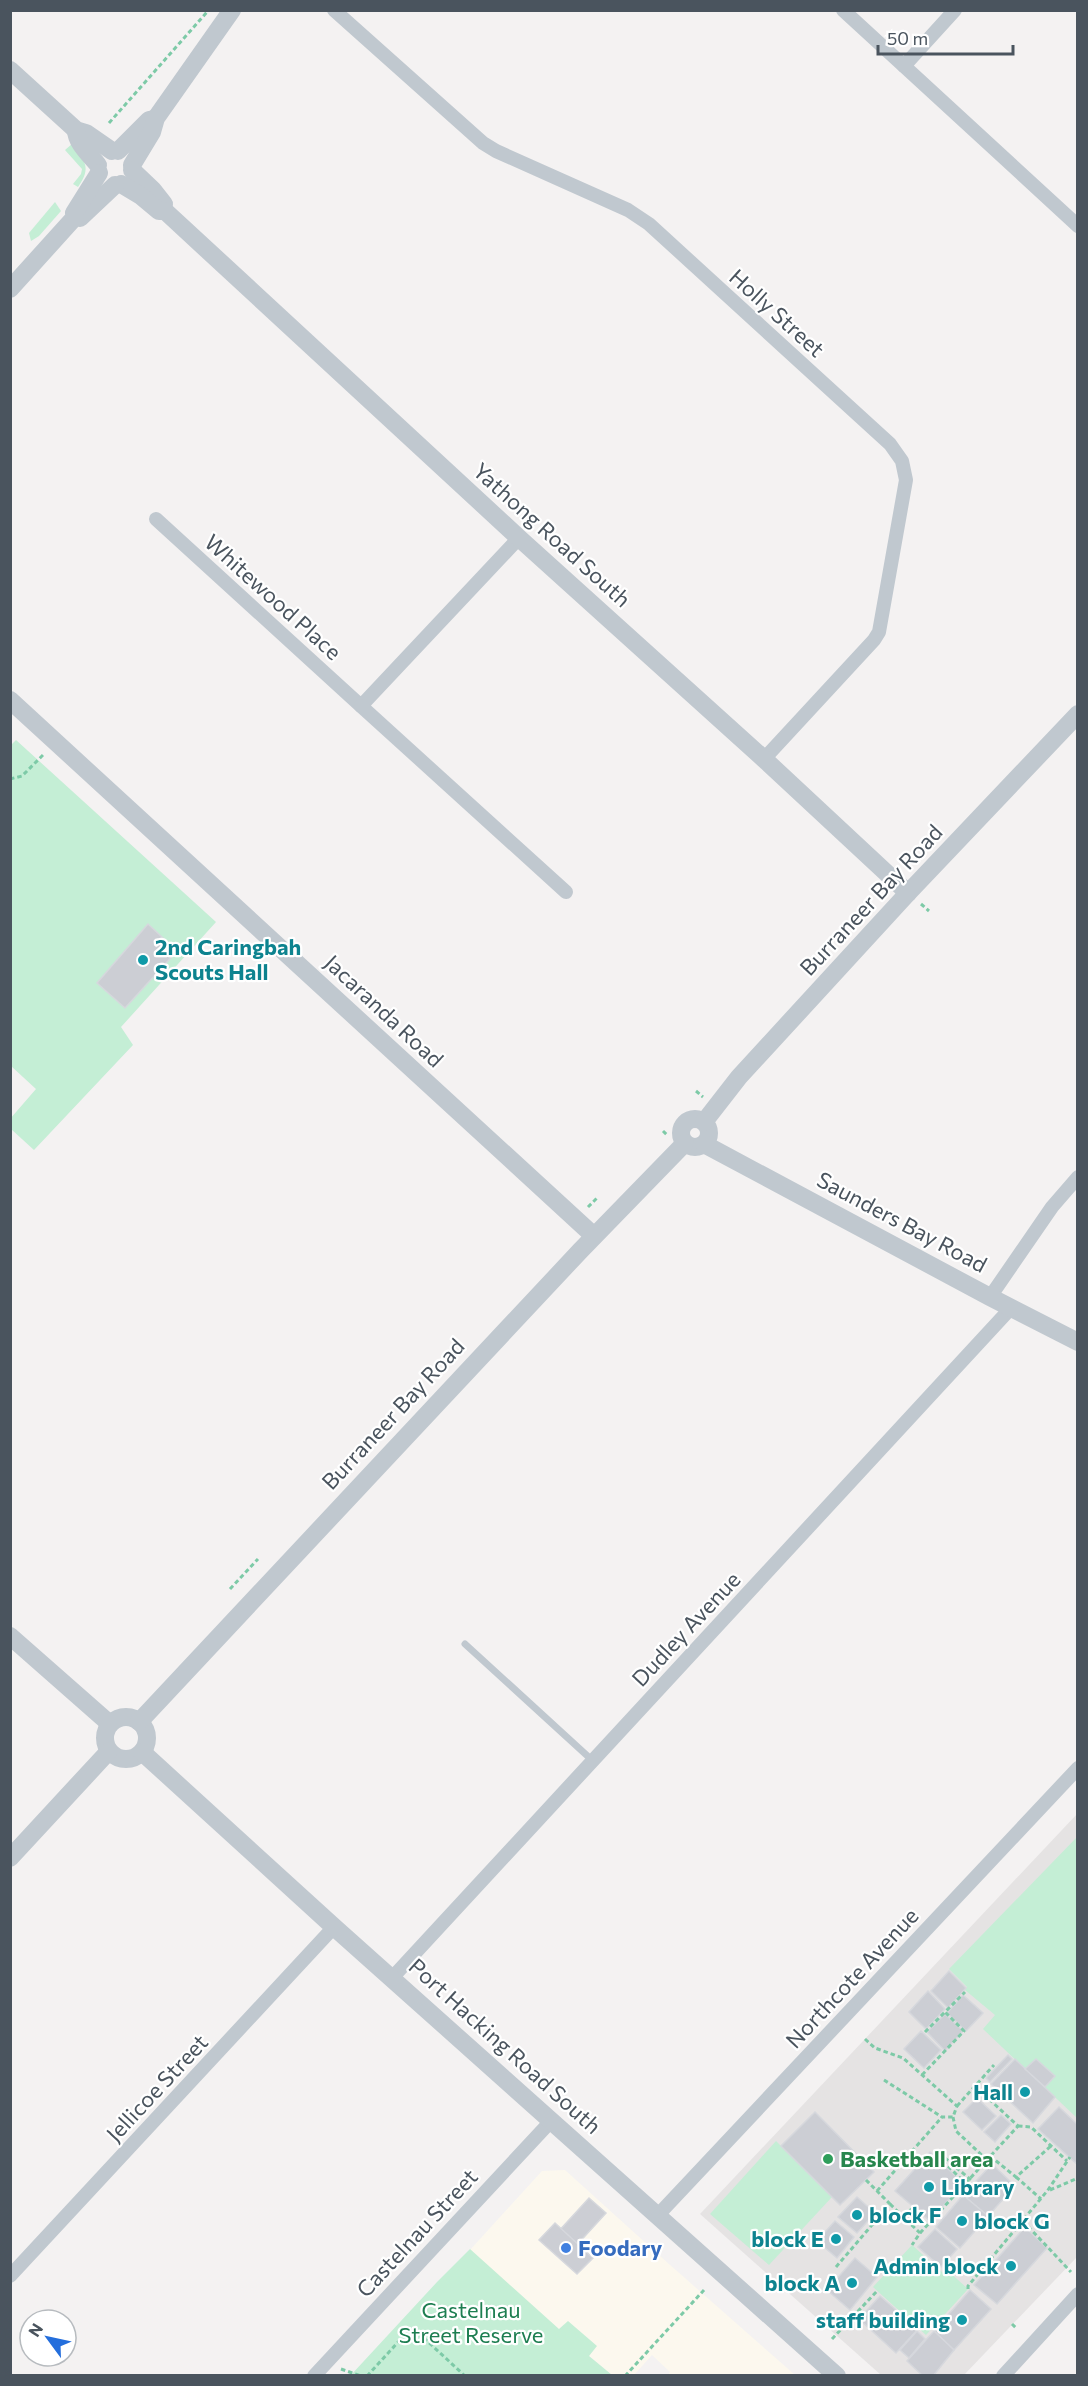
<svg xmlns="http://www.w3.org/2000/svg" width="1088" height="2386" font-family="Commissioner,sans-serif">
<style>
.commercial{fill:#fcf8ee}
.education{fill:#e5e3e3}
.green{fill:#c4eed5}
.building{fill:#ccced4;stroke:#d6d8dd;stroke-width:1.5}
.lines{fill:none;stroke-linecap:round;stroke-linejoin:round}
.path{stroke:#7dcaa7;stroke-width:3;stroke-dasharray:4.5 3;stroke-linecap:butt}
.service{stroke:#c0c8cf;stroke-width:7}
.minor{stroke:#c0c8cf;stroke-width:14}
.tertiary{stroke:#c0c8cf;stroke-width:18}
.culture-dot{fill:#0f9aa8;stroke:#fff;stroke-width:2}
.leisure-dot{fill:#2e9e5b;stroke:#fff;stroke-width:2}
.shop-dot{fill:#3f7fe0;stroke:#fff;stroke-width:2}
.labels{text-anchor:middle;stroke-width:4.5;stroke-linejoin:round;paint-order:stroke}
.street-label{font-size:22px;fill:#4a545e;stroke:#fff}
.culture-label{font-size:22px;font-weight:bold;fill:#0d838f;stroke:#fff;text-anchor:end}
.leisure-label{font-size:22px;font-weight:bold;fill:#27864d;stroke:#fff;text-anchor:start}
.shop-label{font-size:22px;font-weight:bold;fill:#366cbe;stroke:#fff;text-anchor:start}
.park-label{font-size:22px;fill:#1d7e51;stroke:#fff}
</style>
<rect width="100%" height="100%" fill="#f4f2f2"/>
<polygon class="commercial" points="565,2170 669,2264 795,2375 668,2375 670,2372 652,2355 634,2375 612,2375 589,2356 596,2346 568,2322 559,2330 470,2250 542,2171"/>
<polygon class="education" points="1077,1814 1077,2257 964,2375 881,2375 700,2214"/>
<g class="green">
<path d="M72 144C85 162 92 167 78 187L73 184 81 174 82 169 65 150Z"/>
<polygon points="55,202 61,211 39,236 31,241 29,233"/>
<polygon points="16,740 216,922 121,1027 133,1045 34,1150 11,1129 10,1119 36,1089 11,1066 10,746"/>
<polygon points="1077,1837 1077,2118 983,2029 995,2015 965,1990 967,1987 949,1969"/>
<polygon points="776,2141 832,2197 769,2265 710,2214"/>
<polygon points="912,2245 943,2273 947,2270 968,2289 926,2335 873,2287"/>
<polygon points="470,2249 559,2329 568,2321 597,2346 589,2356 612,2375 351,2375 437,2282"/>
</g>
<g class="building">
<polygon points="148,924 177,951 125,1008 97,983"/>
<polygon points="949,1971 966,1988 948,2008 931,1991"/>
<polygon points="928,1991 945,2009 926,2029 909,2012"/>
<polygon points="963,1995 983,2013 966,2031 947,2013"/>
<polygon points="945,2014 963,2031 945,2051 927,2032"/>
<polygon points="921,2031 941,2050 924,2068 904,2049"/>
<polygon points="1008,2055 1012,2059 990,2082 986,2078"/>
<polygon points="1015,2059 1055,2097 1033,2123 991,2084"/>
<polygon points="1036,2059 1055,2076 1045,2087 1025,2069"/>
<polygon points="977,2098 996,2116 982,2130 963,2112"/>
<polygon points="1059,2107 1078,2125 1078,2165 1038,2129"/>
<polygon points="815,2112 874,2172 840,2205 781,2146"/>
<polygon points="1001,2115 1011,2124 995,2142 984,2132"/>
<polygon points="930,2152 963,2183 930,2221 895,2191"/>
<polygon points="992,2164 1015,2186 988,2216 963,2195"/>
<polygon points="963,2195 988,2216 960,2248 936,2227"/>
<polygon points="857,2197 875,2213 857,2233 838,2217"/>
<polygon points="589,2198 606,2213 575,2247 558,2232"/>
<polygon points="835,2221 854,2237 837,2258 817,2241"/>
<polygon points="555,2223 593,2258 577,2274 539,2240"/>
<polygon points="1025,2227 1047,2248 997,2304 974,2285"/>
<polygon points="935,2229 957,2249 941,2267 918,2247"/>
<polygon points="855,2258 877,2277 850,2310 827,2290"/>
<polygon points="970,2290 991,2309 954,2350 934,2331"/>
<polygon points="880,2296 918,2329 896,2353 859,2319"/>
<polygon points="917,2331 925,2339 909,2358 900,2350"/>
<polygon points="934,2331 954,2350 933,2376 923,2376 907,2361"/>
</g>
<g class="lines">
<g class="path">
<polyline points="109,123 207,12"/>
<polyline points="10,779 22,776 44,754"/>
<polyline points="921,904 929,911"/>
<polyline points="696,1091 703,1097"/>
<polyline points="663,1131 668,1136"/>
<polyline points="588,1207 597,1198"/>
<polyline points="230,1589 258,1559"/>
<polyline points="925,2032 945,2012"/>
<polyline points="865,2039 875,2048 903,2058 957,2106 953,2117 942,2117 884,2080"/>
<polyline points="922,2075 964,2031 945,2012 965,1992"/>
<polyline points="957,2106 994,2065"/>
<polyline points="953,2117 956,2131 987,2160"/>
<polyline points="1018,2126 1031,2127 1067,2161"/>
<polyline points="990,2156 1016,2177 1051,2146"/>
<polyline points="1016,2177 1041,2199"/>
<polyline points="960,2180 961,2179 943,2161 945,2158 971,2180"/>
<polyline points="1050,2190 1078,2178"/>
<polyline points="877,2191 942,2117"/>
<polyline points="890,2204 920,2233 912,2245"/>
<polyline points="904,2218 913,2207"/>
<polyline points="1023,2221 1071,2272"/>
<polyline points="920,2233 1018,2126 975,2086"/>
<polyline points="836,2267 890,2204 866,2180"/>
<polyline points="968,2289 968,2286 1048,2190 1070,2157"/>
<polyline points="1012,2324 1016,2328"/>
<polyline points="832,2339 877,2291"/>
<polyline points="341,2369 361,2376"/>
<polyline points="367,2376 412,2327 465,2376"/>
<polyline points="625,2376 704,2290"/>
</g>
<polyline class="service" points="465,1644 593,1761"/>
<g class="minor">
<polyline points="334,10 483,143 496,151 628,210 649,224 890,444 902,461 906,480 879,632 874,640 764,759"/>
<polyline points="843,10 1078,226"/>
<polyline points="904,66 955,10"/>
<polyline points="156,519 361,706 519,538"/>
<polyline points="361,706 566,892"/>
<polyline points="990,1297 1052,1207 1078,1177"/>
<polyline points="392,1978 1011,1308"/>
<polyline points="658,2215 1078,1768"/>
<polyline points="10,2276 334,1927"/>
<polyline points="314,2376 552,2120"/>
<polyline points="1003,2376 1078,2294"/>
</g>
<g class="tertiary">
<polyline points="10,70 76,130 86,133 112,151"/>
<path d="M76 130C76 143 90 155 98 165"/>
<polyline points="118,151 149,120 154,119"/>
<polyline points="132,165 152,132 156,118 232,10"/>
<polyline points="132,170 153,190 164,204"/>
<polyline points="121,184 141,196 159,211 165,211 519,538 764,759 908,893"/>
<polyline points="80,218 115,185"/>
<polyline points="10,289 75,217 74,213 99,173"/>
<polyline points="10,700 594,1236"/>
<circle cx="695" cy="1133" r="14"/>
<polyline points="704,1122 739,1077 908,893 1078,714"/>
<polyline points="704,1144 990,1297 1078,1342"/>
<polyline points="10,1636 110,1724"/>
<circle cx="126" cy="1738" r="21"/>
<polyline points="139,1722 580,1251 685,1143"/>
<polyline points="142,1752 334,1927 837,2376"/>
<polyline points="10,1858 109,1751"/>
</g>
</g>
<g class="culture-dot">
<circle cx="143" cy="960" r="6"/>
<circle cx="1025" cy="2092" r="6"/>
<circle cx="929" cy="2187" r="6"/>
<circle cx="857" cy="2215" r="6"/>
<circle cx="962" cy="2221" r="6"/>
<circle cx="836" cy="2239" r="6"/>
<circle cx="1011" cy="2266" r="6"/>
<circle cx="852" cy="2283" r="6"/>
<circle cx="962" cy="2320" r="6"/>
</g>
<circle class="leisure-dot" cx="828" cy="2159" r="6"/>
<circle class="shop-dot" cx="566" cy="2248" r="6"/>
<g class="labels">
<g class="street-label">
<text transform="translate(777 313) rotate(42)" y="8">Holly Street</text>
<text transform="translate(552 535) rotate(42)" y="8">Yathong Road South</text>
<text transform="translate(273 597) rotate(42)" y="8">Whitewood Place</text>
<text transform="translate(871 900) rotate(-47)" y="8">Burraneer Bay Road</text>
<text transform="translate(384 1011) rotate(43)" y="8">Jacaranda Road</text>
<text transform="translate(902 1222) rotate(28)" y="8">Saunders Bay Road</text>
<text transform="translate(393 1414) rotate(-47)" y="8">Burraneer Bay Road</text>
<text transform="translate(686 1629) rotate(-47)" y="8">Dudley Avenue</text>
<text transform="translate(852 1978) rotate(-47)" y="8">Northcote Avenue</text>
<text transform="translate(505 2046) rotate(42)" y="8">Port Hacking Road South</text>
<text transform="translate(157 2088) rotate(-47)" y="8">Jellicoe Street</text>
<text transform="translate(417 2233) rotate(-47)" y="8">Castelnau Street</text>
</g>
<g class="culture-label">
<text x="155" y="955" text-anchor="start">2nd Caringbah<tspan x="155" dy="25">Scouts Hall</tspan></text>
<text x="1013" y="2100">Hall</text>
<text x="941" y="2195" text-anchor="start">Library</text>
<text x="869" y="2223" text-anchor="start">block F</text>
<text x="974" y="2229" text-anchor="start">block G</text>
<text x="824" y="2247">block E</text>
<text x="999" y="2274">Admin block</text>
<text x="840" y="2291">block A</text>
<text x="950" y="2328">staff building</text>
</g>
<g class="leisure-label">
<text x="840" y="2167">Basketball area</text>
</g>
<g class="shop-label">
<text x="578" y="2256">Foodary</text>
</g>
<g class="park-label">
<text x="471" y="2318">Castelnau<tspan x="471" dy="25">Street Reserve</tspan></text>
</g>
</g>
<rect width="1088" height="2386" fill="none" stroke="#4a545e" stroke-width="24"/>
<g transform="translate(48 2338) rotate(303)"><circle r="28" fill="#ffffff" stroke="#b7bbbf" stroke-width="1.5"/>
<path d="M0-4.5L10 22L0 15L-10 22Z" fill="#246edc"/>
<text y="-9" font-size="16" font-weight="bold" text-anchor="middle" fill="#4a545e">N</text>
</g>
<path d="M878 45v9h135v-9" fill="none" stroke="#4a545e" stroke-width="3"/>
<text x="887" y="45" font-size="18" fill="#4a545e" stroke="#ffffff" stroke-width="4.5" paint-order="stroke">50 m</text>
</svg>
